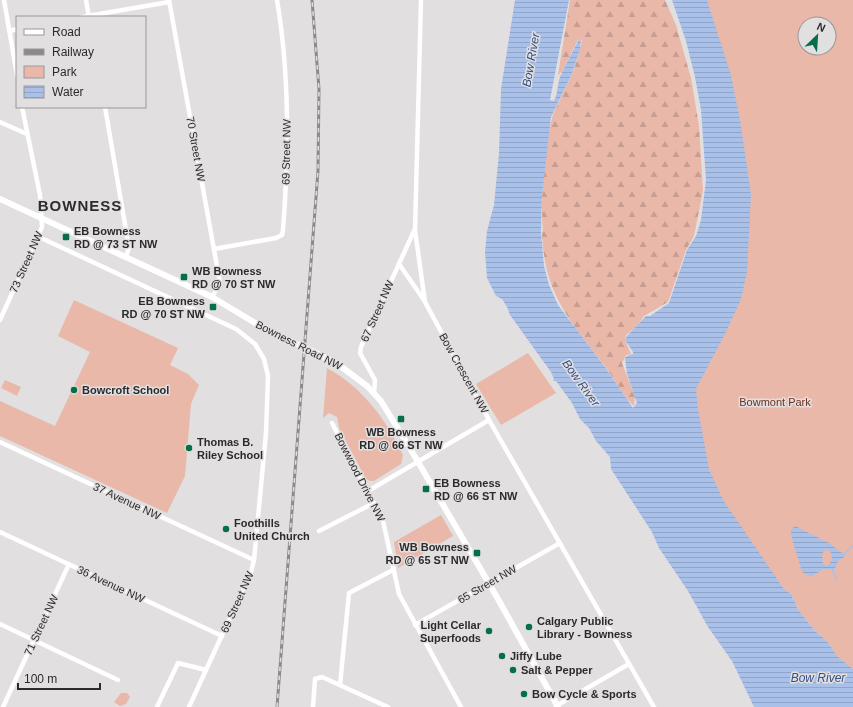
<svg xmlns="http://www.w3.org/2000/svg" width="853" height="707" font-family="Arial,sans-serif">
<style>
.forest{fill:url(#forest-firs)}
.green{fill:#e9b8a9;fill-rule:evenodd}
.water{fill:url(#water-rules);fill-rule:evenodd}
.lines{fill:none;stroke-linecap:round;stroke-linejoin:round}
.stream{stroke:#a9c0e9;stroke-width:1.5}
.street{stroke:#fff;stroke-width:4.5}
.secondary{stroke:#fff;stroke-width:6}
.rail-casing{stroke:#8b898a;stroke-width:3}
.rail{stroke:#e2dfe1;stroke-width:1.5;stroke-dasharray:4.5;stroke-linecap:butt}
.poi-dot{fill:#056f47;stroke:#e2dfe1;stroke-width:1.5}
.labels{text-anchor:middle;stroke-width:3;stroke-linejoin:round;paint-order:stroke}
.street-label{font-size:11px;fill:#2c2b2c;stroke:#e2dfe1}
.poi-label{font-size:11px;font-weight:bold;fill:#2c2b2c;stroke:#e2dfe1;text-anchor:start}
.park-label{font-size:11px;fill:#6e301d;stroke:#e2dfe1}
.water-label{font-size:12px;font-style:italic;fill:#345085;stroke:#e2dfe1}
.district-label{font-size:15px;font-weight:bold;letter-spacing:1px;fill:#2d2b2d;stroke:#e2dfe1}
</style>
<defs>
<pattern id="forest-firs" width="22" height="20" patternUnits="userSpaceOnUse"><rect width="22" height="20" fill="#e9b8a9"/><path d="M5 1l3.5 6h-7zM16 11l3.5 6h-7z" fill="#c89e92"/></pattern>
<pattern id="water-rules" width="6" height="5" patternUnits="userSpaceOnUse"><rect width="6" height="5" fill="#a9c0e9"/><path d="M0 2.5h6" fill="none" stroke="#92a5c8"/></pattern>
</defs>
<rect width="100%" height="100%" fill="#e2dfe1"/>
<path class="forest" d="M570 0H665L676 25 691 78 699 126 703 191 694 236 686 250 668 302 644 316 637 326 626 335 625 340 631 354 626 355 622 363 635 397 634 406C625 399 615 380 607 369 571 321 544 296 542 232L543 231C540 198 544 150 552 118 554 110 560 101 563 93 572 76 579 58 582 39L577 41 562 72 558 75Z"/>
<g class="green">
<path d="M695 0H853V669L837 656 827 641 815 631 797 608 795 601 792 596 793 595 784 589 723 503 706 467 693 388 728 322ZM805 24H829V48H805Z"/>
<polygon points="74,300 178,348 170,365 188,374 199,385 191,404 185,476 167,513 0,436 0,401 55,426 90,352 58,336"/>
<polygon points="528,353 556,393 501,425 476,384"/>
<path d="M327 368C362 387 386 419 403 455L401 464 374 481H370L366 479 339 428 337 417 329 413 323 418Z"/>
<polygon points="5,380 21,387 17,396 1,388"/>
<polygon points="441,515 453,536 398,568 394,542"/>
<polygon points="121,693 127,693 130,697 126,704 120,706 114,702"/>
</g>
<g class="water">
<path d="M515 0H569L550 100 554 101C558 93 557 86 560 77 565 65 572 53 578 41L581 39 580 50 571 76 551 117 542 195 541 232 544 266 549 285 558 305 605 367 633 408 637 403 627 374 625 358 627 356 633 354V352L625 340 627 336 646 316H650L669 303 687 250 696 236 701 220 706 180 701 110 695 77 686 41 672 0H707L731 75 740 120 751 194 747 272 741 299 725 334 696 389 698 409 709 469 723 500 784 589 793 595 792 597 795 601 797 608 815 631 827 641 837 656 853 669V707H754L732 661 708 627 688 591 659 548 652 532 611 469 610 457 596 441 589 428 580 419 572 403 556 381H553L554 379 551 372 510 315 507 307 502 299 496 296 487 278 485 252 487 231 494 205 499 153 501 89Z"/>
<path d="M795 526 829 543 846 556 838 561 835 569H823L811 577 802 572 791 535V530ZM825 549 830 551C833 557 833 561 827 566L823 564 822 555Z"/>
</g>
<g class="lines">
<g class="stream">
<polyline points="844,554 853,546"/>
<polyline points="832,569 837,580"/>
</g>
<g class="street">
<polyline points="4,0 17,75"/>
<polyline points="86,0 89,17"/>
<polyline points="169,0 220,283 212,297"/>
<polyline points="421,0 415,230 425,302 489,420 654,707"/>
<polyline points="82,17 169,2"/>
<polyline points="10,31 17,29"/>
<polyline points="105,107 129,248 126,256"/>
<polyline points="0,122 27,134"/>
<polyline points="39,237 236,329 255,344 264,359 268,376 266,433 254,560 251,572 189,707"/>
<path d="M214 249 276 238 282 235 283 230C289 153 290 76 277 0"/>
<polyline points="399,264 424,300"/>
<polyline points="0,320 42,227 40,195 22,107"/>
<polyline points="374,393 375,380 360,353 361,347 414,231"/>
<polyline points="332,423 383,521 399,594 461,707"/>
<polyline points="0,442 254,560"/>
<polyline points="368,491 489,420"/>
<polyline points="319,531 374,503"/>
<polyline points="0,532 222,636"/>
<polyline points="0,624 118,680"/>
<polyline points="415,625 560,543"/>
<polyline points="340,685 349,593 393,570"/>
<polyline points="556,706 629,664"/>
<polyline points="3,707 69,564"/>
<polyline points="157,707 178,663 206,670"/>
<polyline points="313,707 315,679 322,677 388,707"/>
</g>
<polyline class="secondary" points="0,199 212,297 265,329 335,362 367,386 381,401 414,455 498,599 558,707"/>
<defs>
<polyline id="rail" points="277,707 318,171 319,89 312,0"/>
</defs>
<use href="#rail" class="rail-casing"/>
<use href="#rail" class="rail"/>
</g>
<g class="poi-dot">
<rect x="62" y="233" width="8" height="8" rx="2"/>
<rect x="180" y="273" width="8" height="8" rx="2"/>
<rect x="209" y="303" width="8" height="8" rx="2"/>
<circle cx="74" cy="390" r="4"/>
<rect x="397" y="415" width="8" height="8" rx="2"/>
<circle cx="189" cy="448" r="4"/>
<rect x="422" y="485" width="8" height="8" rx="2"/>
<circle cx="226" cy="529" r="4"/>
<rect x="473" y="549" width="8" height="8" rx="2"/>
<circle cx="529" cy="627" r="4"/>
<circle cx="489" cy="631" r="4"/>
<circle cx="502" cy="656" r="4"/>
<circle cx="513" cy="670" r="4"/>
<circle cx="524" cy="694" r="4"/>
</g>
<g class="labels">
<g class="street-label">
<text transform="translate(196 149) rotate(80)" y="4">70 Street NW</text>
<text transform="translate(286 152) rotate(-89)" y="4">69 Street NW</text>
<text transform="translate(26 262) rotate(-66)" y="4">73 Street NW</text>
<text transform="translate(377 311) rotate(-66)" y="4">67 Street NW</text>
<text transform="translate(299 345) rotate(27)" y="4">Bowness Road NW</text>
<text transform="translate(464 373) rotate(61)" y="4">Bow Crescent NW</text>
<text transform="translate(360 477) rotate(63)" y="4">Bowwood Drive NW</text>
<text transform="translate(127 501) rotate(25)" y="4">37 Avenue NW</text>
<text transform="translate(111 584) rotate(25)" y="4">36 Avenue NW</text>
<text transform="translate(487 584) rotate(-30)" y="4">65 Street NW</text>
<text transform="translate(237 602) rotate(-66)" y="4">69 Street NW</text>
<text transform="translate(41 625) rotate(-65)" y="4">71 Street NW</text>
</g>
<g class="poi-label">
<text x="74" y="235">EB Bowness<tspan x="74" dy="13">RD @ 73 ST NW</tspan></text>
<text x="192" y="275">WB Bowness<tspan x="192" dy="13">RD @ 70 ST NW</tspan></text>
<text x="205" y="305" text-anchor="end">EB Bowness<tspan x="205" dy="13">RD @ 70 ST NW</tspan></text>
<text x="82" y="394">Bowcroft School</text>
<text x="401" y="436" text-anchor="middle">WB Bowness<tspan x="401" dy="13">RD @ 66 ST NW</tspan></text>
<text x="197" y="446">Thomas B.<tspan x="197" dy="13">Riley School</tspan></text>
<text x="434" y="487">EB Bowness<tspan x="434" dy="13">RD @ 66 ST NW</tspan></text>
<text x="234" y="527">Foothills<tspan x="234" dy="13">United Church</tspan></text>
<text x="469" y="551" text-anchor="end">WB Bowness<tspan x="469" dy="13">RD @ 65 ST NW</tspan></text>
<text x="537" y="625">Calgary Public<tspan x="537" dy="13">Library - Bowness</tspan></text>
<text x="481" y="629" text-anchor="end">Light Cellar<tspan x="481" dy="13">Superfoods</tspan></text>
<text x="510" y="660">Jiffy Lube</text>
<text x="521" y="674">Salt &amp; Pepper</text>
<text x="532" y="698">Bow Cycle &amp; Sports</text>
</g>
<g class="park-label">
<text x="775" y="406">Bowmont Park</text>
</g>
<g class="water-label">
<text transform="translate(531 60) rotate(-80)" y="4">Bow River</text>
<text transform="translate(581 383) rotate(54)" y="4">Bow River</text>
<text x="818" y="682">Bow River</text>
</g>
<g class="district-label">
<text x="80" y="211">BOWNESS</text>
</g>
</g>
<rect x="16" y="16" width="130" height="92" fill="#e2dfe1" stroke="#999799"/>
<rect x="24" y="29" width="20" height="6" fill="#ffffff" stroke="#999799"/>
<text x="52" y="36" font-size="12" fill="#2c2b2c">Road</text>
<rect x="24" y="49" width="20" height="6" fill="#8b898a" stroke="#999799"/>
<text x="52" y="56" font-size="12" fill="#2c2b2c">Railway</text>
<rect x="24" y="66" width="20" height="12" fill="#e9b8a9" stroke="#999799"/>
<text x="52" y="76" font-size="12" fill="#2c2b2c">Park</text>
<rect x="24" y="86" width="20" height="12" fill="url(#water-rules)" stroke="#999799"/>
<text x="52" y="96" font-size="12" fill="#2c2b2c">Water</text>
<g transform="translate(817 36) rotate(25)"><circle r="19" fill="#e2dfe1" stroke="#999799"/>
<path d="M0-3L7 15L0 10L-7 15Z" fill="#056f47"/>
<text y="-6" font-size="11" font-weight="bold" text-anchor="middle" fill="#2c2b2c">N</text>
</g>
<path d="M18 683v6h82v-6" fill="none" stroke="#2c2b2c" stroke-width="2"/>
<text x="24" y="683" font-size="12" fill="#2c2b2c" stroke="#e2dfe1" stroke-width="3" paint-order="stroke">100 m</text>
</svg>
